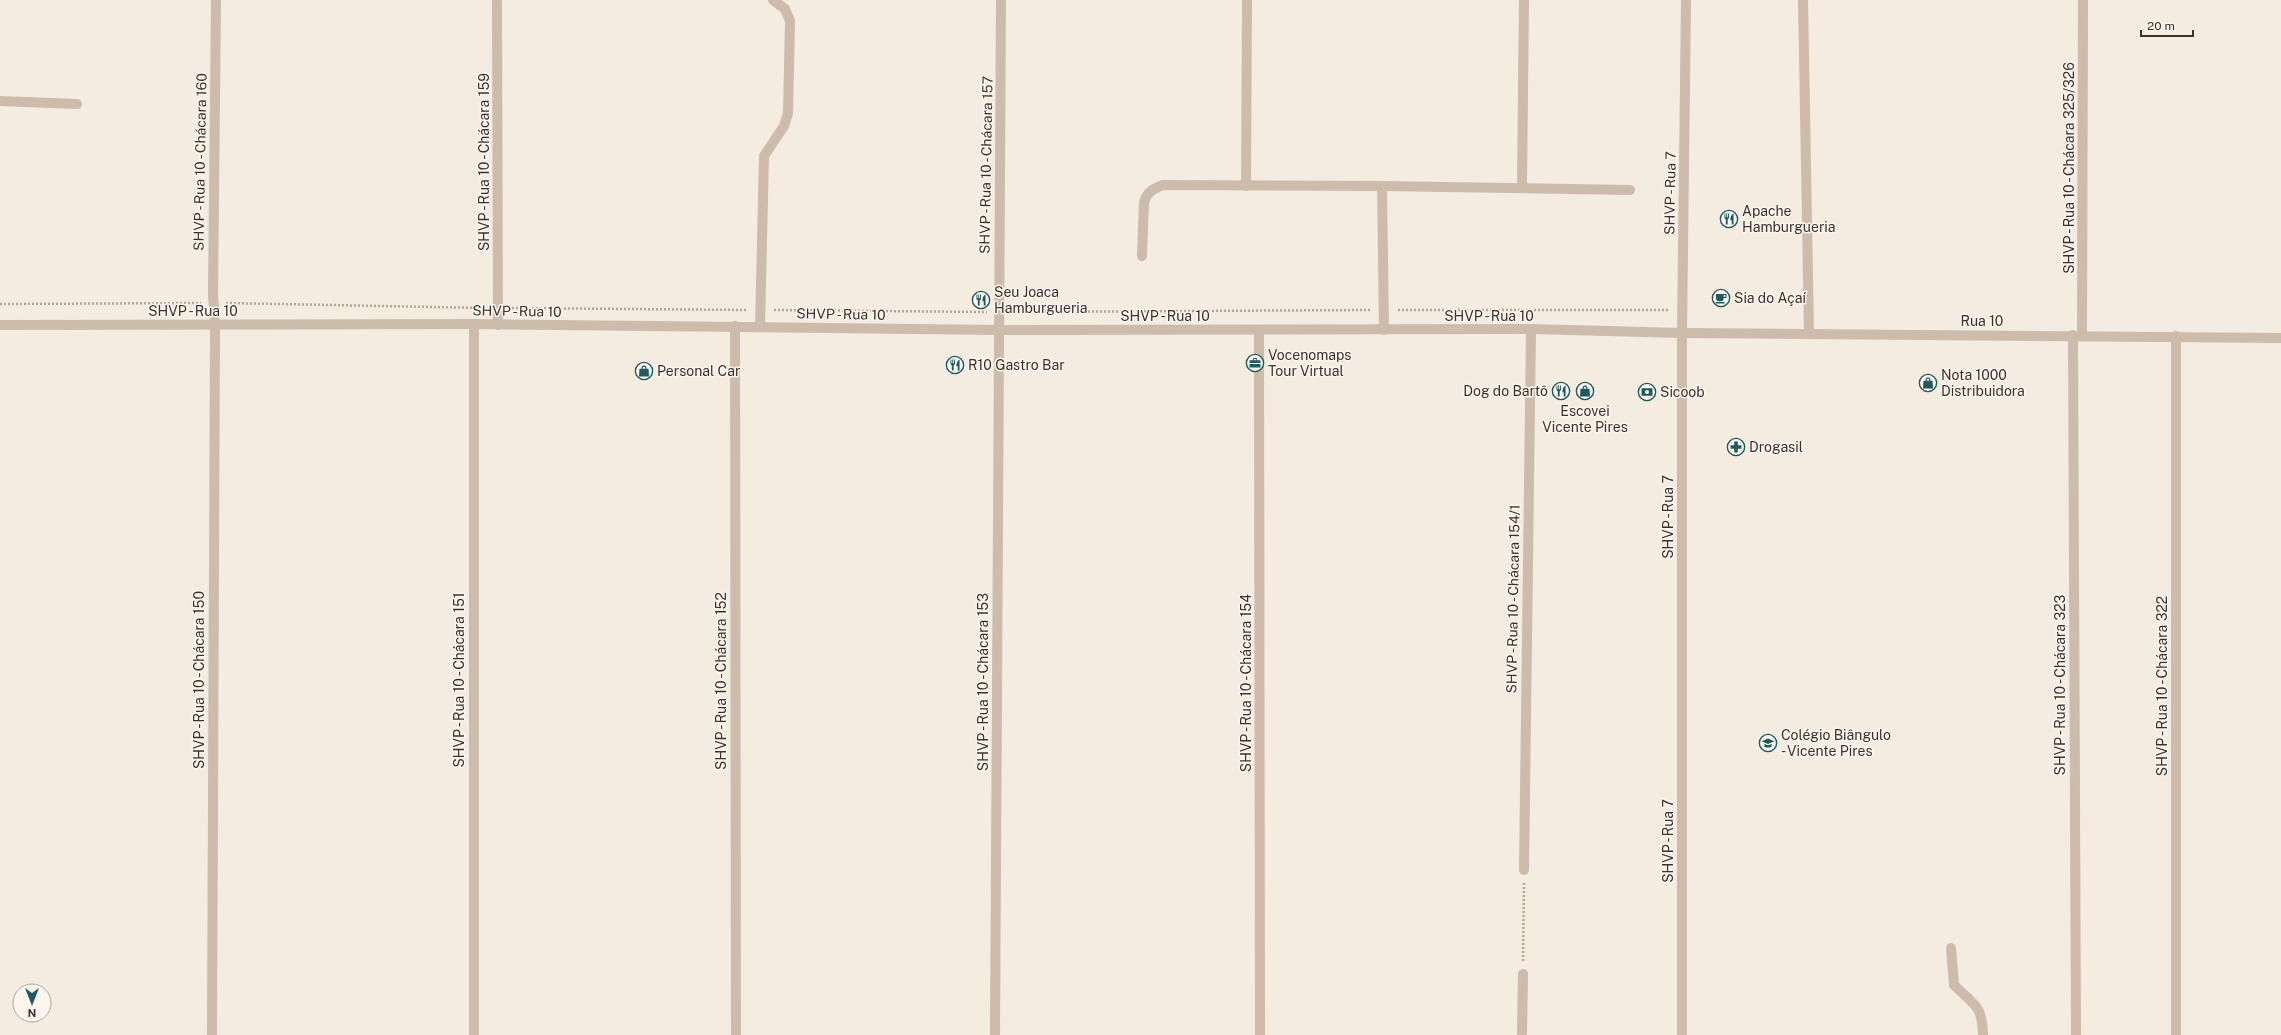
<svg xmlns="http://www.w3.org/2000/svg" width="2281" height="1035" font-family="'Public Sans',sans-serif">
<style>
.lines{fill:none;stroke-linecap:round;stroke-linejoin:round}
.path{stroke:#b9a596;stroke-width:2.5;stroke-dasharray:2 2;stroke-linecap:butt}
.minor{stroke:#cdbbac;stroke-width:10}
.tertiary{stroke:#cdbbac;stroke-width:10}
.labels{text-anchor:middle;stroke-width:3;stroke-linejoin:round;paint-order:stroke}
.street-label{font-size:14px;fill:#3b302b;stroke:#fbf5ee}
.poi-label{font-size:14px;fill:#3b302b;stroke:#fbf5ee;text-anchor:start}
</style>
<rect width="100%" height="100%" fill="#f4ebe1"/>
<g class="lines">
<g class="path">
<polyline points="226,303 485,308"/>
<polyline points="0,304 201,303"/>
<polyline points="512,308 747,310"/>
<polyline points="774,310 987,312"/>
<polyline points="1398,310 1669,310"/>
<polyline points="1012,312 1371,310"/>
<polyline points="1523,961 1524,882"/>
</g>
<g class="minor">
<polyline points="497,0 498,325"/>
<polyline points="1803,0 1809,333"/>
<polyline points="0,101 77,104"/>
<polyline points="1246,186 1247,0"/>
<polyline points="1382,186 1384,330"/>
<polyline points="1522,187 1524,0"/>
<path d="M1142 256 1144 202C1147 192 1153 189 1163 185L1382 186 1630 190"/>
<polyline points="735,326 736,1035"/>
<polyline points="760,327 764,156 784,126 788,113 790,21 785,9 773,0"/>
<polyline points="1259,330 1260,1035"/>
<polyline points="2073,335 2076,1035"/>
<polyline points="2082,335 2083,0"/>
<polyline points="2176,336 2176,1035"/>
<polyline points="1524,870 1531,329"/>
<path d="M1951 948 1954 985C1974 1005 1982 1004 1983 1035"/>
<polyline points="212,1035 215,325 213,294 216,0"/>
<polyline points="474,1035 474,324"/>
<polyline points="995,1035 1001,0"/>
<polyline points="1522,1035 1523,974"/>
</g>
<g class="tertiary">
<polyline points="0,325 474,324 999,330 1531,329 1682,333 2281,338"/>
<polyline points="1682,1035 1682,333 1686,0"/>
</g>
</g>
<defs>
<symbol id="restaurant-ring" viewBox="-11 -11 22 22"><circle r="9.5" fill="#fbf5ee" stroke="#1f5a5e" stroke-width="1.5"/><path d="M-5-6h1v4h1v-4h1v4h1v-4h1v5L-1.5 .5V6h-2V.5L-5-1ZM5-6V6H3V1.5H1.5Q1.5-4 5-6Z" fill="#1f5a5e"/></symbol>
<symbol id="cafe-ring" viewBox="-11 -11 22 22"><circle r="9.5" fill="#fbf5ee" stroke="#1f5a5e" stroke-width="1.5"/><path d="M-5.5-4.5H6V0H3Q3 3.5 0 3.5H-2.5Q-5.5 3.5-5.5 0ZM3-3.2v2h1.7v-2ZM-6 4.5H4V6H-6Z" fill="#1f5a5e"/></symbol>
<symbol id="office-ring" viewBox="-11 -11 22 22"><circle r="9.5" fill="#fbf5ee" stroke="#1f5a5e" stroke-width="1.5"/><path d="M-6-3h4V-5.5h4V-3h4V5H-6ZM-1-4.5V-3h2v-1.5ZM-6 0V1H6V0Z" fill="#1f5a5e"/></symbol>
<symbol id="shop-ring" viewBox="-11 -11 22 22"><circle r="9.5" fill="#fbf5ee" stroke="#1f5a5e" stroke-width="1.5"/><path d="M-5-2.5h2.3a2.7 3.5 0 0 1 5.4 0H5L5.5 6h-11ZM-1.5-2.5h3a1.5 2.3 0 0 0-3 0Z" fill="#1f5a5e"/></symbol>
<symbol id="bank-ring" viewBox="-11 -11 22 22"><circle r="9.5" fill="#fbf5ee" stroke="#1f5a5e" stroke-width="1.5"/><path d="M-6-4H6V4H-6ZM0-2.3a2.3 2.3 0 1 0 0 4.6a2.3 2.3 0 1 0 0-4.6Z" fill="#1f5a5e"/></symbol>
<symbol id="pharmacy-ring" viewBox="-11 -11 22 22"><circle r="9.5" fill="#fbf5ee" stroke="#1f5a5e" stroke-width="1.5"/><path d="M-2-6h4v4h4v4h-4v4h-4v-4h-4v-4h4Z" fill="#1f5a5e"/></symbol>
<symbol id="school-ring" viewBox="-11 -11 22 22"><circle r="9.5" fill="#fbf5ee" stroke="#1f5a5e" stroke-width="1.5"/><path d="M0-5L7-2L0 1L-7-2ZM-4 1L0 2.5L4 1V4Q0 6-4 4Z" fill="#1f5a5e"/></symbol>
</defs>
<g fill-rule="evenodd">
<use href="#restaurant-ring" x="1719" y="209" width="20" height="20"/>
<use href="#cafe-ring" x="1711" y="288" width="20" height="20"/>
<use href="#restaurant-ring" x="971" y="290" width="20" height="20"/>
<use href="#office-ring" x="1245" y="353" width="20" height="20"/>
<use href="#restaurant-ring" x="945" y="355" width="20" height="20"/>
<use href="#shop-ring" x="634" y="361" width="20" height="20"/>
<use href="#shop-ring" x="1918" y="373" width="20" height="20"/>
<use href="#restaurant-ring" x="1551" y="381" width="20" height="20"/>
<use href="#shop-ring" x="1575" y="381" width="20" height="20"/>
<use href="#bank-ring" x="1637" y="382" width="20" height="20"/>
<use href="#pharmacy-ring" x="1726" y="437" width="20" height="20"/>
<use href="#school-ring" x="1758" y="733" width="20" height="20"/>
</g>
<g class="labels">
<g class="street-label">
<text transform="translate(200 162) rotate(-89)" y="5">SHVP - Rua 10 - Chácara 160</text>
<text transform="translate(484 162) rotate(-90)" y="5">SHVP - Rua 10 - Chácara 159</text>
<text transform="translate(986 165) rotate(-89)" y="5">SHVP - Rua 10 - Chácara 157</text>
<text transform="translate(2069 168) rotate(-90)" y="5">SHVP - Rua 10 - Chácara 325/326</text>
<text transform="translate(1670 193) rotate(-89)" y="5">SHVP - Rua 7</text>
<text x="193" y="316">SHVP - Rua 10</text>
<text transform="translate(517 311) rotate(1)" y="5">SHVP - Rua 10</text>
<text transform="translate(841 314) rotate(1)" y="5">SHVP - Rua 10</text>
<text x="1165" y="321">SHVP - Rua 10</text>
<text x="1489" y="321">SHVP - Rua 10</text>
<text x="1982" y="326">Rua 10</text>
<text transform="translate(1668 517) rotate(-90)" y="5">SHVP - Rua 7</text>
<text transform="translate(1513 599) rotate(-89)" y="5">SHVP - Rua 10 - Chácara 154/1</text>
<text transform="translate(199 680) rotate(-90)" y="5">SHVP - Rua 10 - Chácara 150</text>
<text transform="translate(459 680) rotate(-90)" y="5">SHVP - Rua 10 - Chácara 151</text>
<text transform="translate(721 681) rotate(-90)" y="5">SHVP - Rua 10 - Chácara 152</text>
<text transform="translate(983 682) rotate(-90)" y="5">SHVP - Rua 10 - Chácara 153</text>
<text transform="translate(1246 683) rotate(-90)" y="5">SHVP - Rua 10 - Chácara 154</text>
<text transform="translate(2060 685) rotate(-90)" y="5">SHVP - Rua 10 - Chácara 323</text>
<text transform="translate(2162 686) rotate(-90)" y="5">SHVP - Rua 10 - Chácara 322</text>
<text transform="translate(1668 841) rotate(-90)" y="5">SHVP - Rua 7</text>
</g>
<g class="poi-label">
<text x="1742" y="216">Apache<tspan x="1742" dy="16">Hamburgueria</tspan></text>
<text x="994" y="297">Seu Joaca<tspan x="994" dy="16">Hamburgueria</tspan></text>
<text x="1734" y="303">Sia do Açaí</text>
<text x="1268" y="360">Vocenomaps<tspan x="1268" dy="16">Tour Virtual</tspan></text>
<text x="968" y="370">R10 Gastro Bar</text>
<text x="657" y="376">Personal Car</text>
<text x="1941" y="380">Nota 1000<tspan x="1941" dy="16">Distribuidora</tspan></text>
<text x="1548" y="396" text-anchor="end">Dog do Bartô</text>
<text x="1660" y="397">Sicoob</text>
<text x="1585" y="416" text-anchor="middle">Escovei<tspan x="1585" dy="16">Vicente Pires</tspan></text>
<text x="1749" y="452">Drogasil</text>
<text x="1781" y="740">Colégio Biângulo<tspan x="1781" dy="16">- Vicente Pires</tspan></text>
</g>
</g>
<g transform="translate(32 1003) rotate(180)"><circle r="19" fill="#fbf5ee" stroke="#aea6a0"/>
<path d="M0-3L7 15L0 10L-7 15Z" fill="#1f5a5e"/>
<text y="-6" font-size="11" font-weight="bold" text-anchor="middle" fill="#3b302b">N</text>
</g>
<path d="M2141 30v6h52v-6" fill="none" stroke="#3b302b" stroke-width="2"/>
<text x="2147" y="30" font-size="12" fill="#3b302b" stroke="#fbf5ee" stroke-width="3" paint-order="stroke">20 m</text>
</svg>
